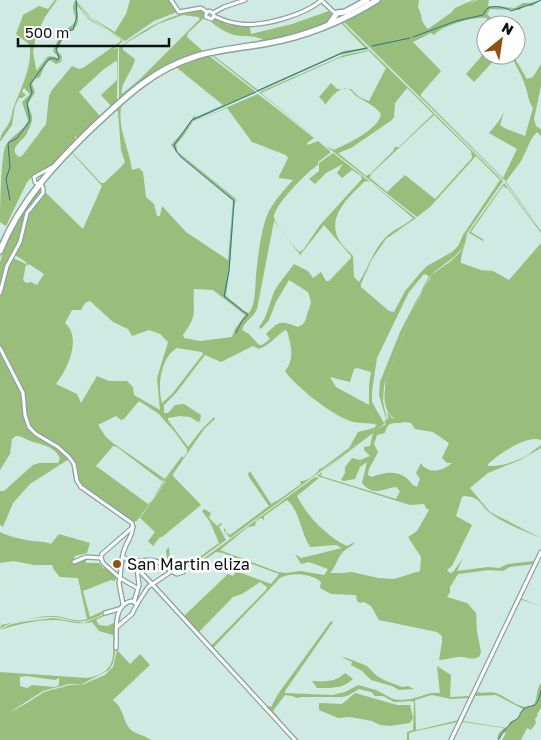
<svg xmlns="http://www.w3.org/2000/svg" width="541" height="740" font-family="'Golos Text',sans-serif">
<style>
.green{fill:#99bd7b;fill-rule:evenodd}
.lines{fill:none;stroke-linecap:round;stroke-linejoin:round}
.stream{stroke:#2b7592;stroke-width:1}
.minor-casing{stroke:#88a39d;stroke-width:5.5}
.major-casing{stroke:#88a39d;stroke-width:8}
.minor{stroke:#fff;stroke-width:3}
.major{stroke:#fff;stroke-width:5}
.poi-dot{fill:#915219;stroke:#fff;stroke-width:2}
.labels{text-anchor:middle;stroke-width:5;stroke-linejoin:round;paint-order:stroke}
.poi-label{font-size:16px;fill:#091210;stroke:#fff;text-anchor:start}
</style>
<rect width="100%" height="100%" fill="#ceeae3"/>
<g class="green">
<path d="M55 0H57L45 17 36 36 33 52 36 69 37 70 47 57 50 56 58 58V57L53 51C55 47 60 34 63 31 68 26 71 29 76 20 75 13 70 6 76 0L87 17 123 41 113 49 118 48 117 102 79 139 75 136 76 142 52 166 33 176 27 182 6 226 0 222C0 210 1 152 6 145 12 135 24 131 28 120L22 102 30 94 24 88 22 92 26 95 22 98H19L15 106 12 125 0 142C0 132 6 130 10 121 12 116 12 111 14 106 22 86 32 67 30 45L16 34 23 15 39 6 48 9ZM78 6 88 19 118 37 121 41 83 68 79 69 72 66 52 90 49 96 46 124 22 156 19 157C8 149 21 142 26 135 28 132 31 124 32 120 33 115 29 110 28 104L35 92 32 84 35 79 40 77C43 70 44 64 50 60L56 64 61 62 62 56 57 51 64 35C71 31 79 28 78 17 78 12 76 11 78 6ZM116 61 117 62V80L101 95 111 106 100 116 79 92 104 69Z"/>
<polygon points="77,0 90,17 115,32 126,14 130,0 170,0 177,12 154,21 125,41 88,16"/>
<path d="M380 0H419L418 8C423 15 419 20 428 29L452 12 455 8 473 0H475L467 5 477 0H489L488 6 515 8 523 3H530L541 0 532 6H525L519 10 490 9 487 14 498 25H493L486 18C475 16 441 26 434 35L431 33 413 42 441 71 421 94V96L503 178 517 149 489 133 499 121 504 112 500 125C506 130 518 133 525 136L533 108C528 101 528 93 525 85 521 74 516 65 510 55H513L527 79 533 77 541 64V86L534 119 536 126 541 129V136L537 132C529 140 528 148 523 157 519 166 511 173 506 182L541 229 505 182 506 180H504L344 22 343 20Z"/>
<path d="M202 10 204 12V18L188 33 187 37 204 52 160 70 119 99V48L121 46C148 27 169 14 202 10ZM183 15 198 17 200 19 139 80 122 94C120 83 133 71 135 59L123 50V45L158 24Z"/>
<path d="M329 11 332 15 328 23 297 34 262 43V39C254 36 250 36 241 36 229 35 220 29 211 22L215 19 229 25 250 27 251 34 292 24Z"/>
<path d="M341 21 369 49 339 55 258 92 210 54 254 48ZM341 23 365 48 344 51 258 90 213 55 288 41Z"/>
<path d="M370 50 503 181 467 233 464 246 454 257 434 272 420 294 403 335 384 386 383 401 387 421 382 426 372 432 385 425 388 418 387 412 392 418 395 419C382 410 384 395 386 381 399 347 411 311 428 280 434 270 447 266 455 257 466 247 464 242 470 231L504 183 541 231V233L508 189 503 186 471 232 484 240 483 241 469 233C466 241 460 256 461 263L481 270 493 271 509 280 541 243V440C527 434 498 455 488 464V466C500 467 518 461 528 455 532 452 536 448 541 445V448L520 460 488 473 470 488 490 512 541 538C525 531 505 524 490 513 480 505 481 497 464 496L462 497 456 516 472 525 452 566 447 570 450 573 453 572 463 558 457 571 488 567 499 568 508 564 534 561 541 549V551L450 740 458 722 412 732 409 733V740H407V732L413 730 414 702 412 701 394 702 383 696H375L371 692 359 689 347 696 342 697H301L297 698 292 696 285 695 273 711 289 730 299 740H296L163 596 184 616 228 574 233 576 236 571 271 584 279 574 223 553 216 552 197 565 196 564 315 477 319 478 297 496C307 516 326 536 347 546L355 542C352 547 346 548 343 552 337 558 336 567 330 573H343L352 572 378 578 394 579 420 571 421 557 408 537 417 531 429 510 426 508 424 504 410 505 317 476 371 432 340 457 230 538 224 531V528L226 530 225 532 230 535 269 506 249 477 248 474 250 471 271 504 280 499 301 484 300 481C307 482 317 474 320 468L321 469 349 448 358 432 374 428 377 425C368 422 358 424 350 421 332 415 295 386 285 371 295 359 291 345 287 331L285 330C276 336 270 345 259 349L253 346 221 362 205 355 176 393 164 405V413H168L175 405 184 404 201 415 200 421 198 422 190 417 180 416 168 418V420L188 447 201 430 214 417 215 419 205 428 173 474V476L201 505 162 537H160L153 546 148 541 155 532 140 518 178 464 165 482 160 478 164 483 153 498 163 482 117 447 113 446 96 466 148 504 152 500 137 521 132 522 80 485 76 476 74 463 71 457 60 447 39 435 30 428 26 417 24 393 0 347V296L9 265 13 258 26 264 23 280 26 283 31 282 37 285 44 274 29 264 27 266 26 262 15 255 23 239 27 216 44 193 43 181C57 164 73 149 88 134 125 98 156 68 208 55L256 92 193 121 184 135 176 145 178 152 184 157 236 199 234 208 230 265 226 296 244 311 249 313C256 303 255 287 256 275 258 257 261 227 269 211 275 200 284 190 293 180L279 178V176L288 158 286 155 252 142 227 108 193 122 258 94 314 138 307 143 308 145 318 141 330 151V153L318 162V165C309 170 273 206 274 217 274 224 293 245 299 252L303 250 320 225 362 179 361 176 352 170 342 178 337 173 343 164 326 173 315 184 309 179 319 171V163L333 153 416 218 386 239 371 261 361 284V287L389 311 394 312 405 291 422 271 427 266 452 252 458 246 463 235 500 180 476 156 430 207 417 217 326 146 334 150C347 144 379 129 381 114 375 106 368 103 359 98 355 96 353 92 350 90 340 84 330 99 325 105L324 102 319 97 331 83 337 89H351L359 97 369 101 386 68 369 51 339 58 261 93 323 144 260 93V92L344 55ZM176 67 223 105 196 117 194 116 182 133 171 145 181 157 233 200 228 260 186 232 162 206 160 216H157L154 204 146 197 143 172 139 168 132 170C129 147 116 127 122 103L152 80ZM407 88 433 114 399 147H395L393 151 370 174 366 176 364 174 338 153 351 148 392 120 394 117 395 103ZM116 108 118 112 121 150 125 162 121 167 104 183H101L73 153 74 150ZM434 115 471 151 472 158 435 199 405 175 387 192 370 178 371 174ZM72 153 102 186 83 229 46 193 44 185 47 178ZM365 181 370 182 413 218C405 226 393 229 385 238 372 252 368 269 359 282L354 277 353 256C348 250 341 245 338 238 327 215 351 195 365 181ZM274 221 300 255 324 225 351 256V258L329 281H326L321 272 313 278 308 271 294 264C288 273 280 281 275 290 269 303 268 316 259 327L261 329 269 320 276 302 289 280 308 292C313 305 310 304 307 315 305 321 305 324 298 327 281 321 280 320 266 334L270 339 262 345H259L249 334 242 330C245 321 253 318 257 309ZM424 274 429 276 400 332 380 382 379 395 386 419 384 423 372 402V391L377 358 409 292ZM194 289 213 290 245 315 235 329 232 337 200 341 184 338 183 335C199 313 192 313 194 289ZM90 301 113 322 128 329 132 336 149 330 160 334 168 342 157 378 160 410 134 395 133 387 127 381H109L97 376 81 403 77 394 56 384C68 368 82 338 65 323L72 310H81L85 303ZM177 348 202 352 203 354 172 394 162 403C157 386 161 357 177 348ZM357 368 371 372 369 385V405L336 387 330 377 350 382 354 369ZM139 401 159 414 175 433 167 421 187 449V453L183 458 182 456 165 479 113 443 106 437 98 425 116 416 121 420 124 419ZM405 422 411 423 415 429 433 432 449 443 442 458 447 463H452C443 471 428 475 421 463L416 473 420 479 417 487C411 485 410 480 405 477 395 470 382 473 372 477L368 475 369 469 378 452 374 444 377 435 385 433C389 419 393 425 405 422ZM373 433 370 446 364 447V450L370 456 360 460 352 458 345 467V473L341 480 344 481 355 479 360 467 367 462 362 483C374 497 381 489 396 487L400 491 396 499 321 476 322 472ZM287 500C301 513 300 531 310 547L336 545 342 548 301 558 295 554 301 564 309 562 328 569 324 575 300 571 286 573 278 572 220 550 248 527 255 526 256 521 261 518 264 520V516ZM534 564 470 696 450 697 451 675 437 666 440 693H431L411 699 400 700 393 699 376 690 358 685 345 692 332 695 285 693V691L333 622 331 621 278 694 271 707 265 705 213 648 280 578C290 572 311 573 321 582L320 588 331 594 356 595 357 601 360 603 364 602 371 606 379 620 437 632 442 636V642L439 660C446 660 458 656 463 657 470 658 471 660 479 657L481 652 477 632 476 613 467 603 447 597 450 592V587L458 574 490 570 503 571 510 567ZM260 582 267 587 266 590 213 644 211 645 199 632 233 597 242 594ZM432 695 451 699 469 698 459 720 417 730 416 729 415 700Z"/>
<polygon points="486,51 486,55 499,55 474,82 466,74"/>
<polygon points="39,189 42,190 42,193 24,216 21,238 10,259 0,289 0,262 6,244 0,258 0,256 21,212"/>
<path d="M0 350C7 364 15 378 21 392 26 403 22 416 28 427 34 438 59 446 70 460 75 466 74 475 77 483L115 513C104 505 80 493 75 481 71 474 74 466 69 459L30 484 13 503 3 527 0 525V491H4L33 465 39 463H58L60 459C55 445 40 445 28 440 23 438 22 436 16 436L12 439 10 454 0 470Z"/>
<path d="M204 509 211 513 209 518 217 526 221 523 222 524 219 527 226 540 182 572 176 573 168 567 166 550 169 547C170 556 169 569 179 572L219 543 210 522 202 511Z"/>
<path d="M0 532C10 537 21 539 32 541 39 542 44 541 51 544L59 534 90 543 87 553 75 556 73 562 81 559 94 557 93 559 86 560V563H99L104 569 106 567 116 578 115 581 111 580 83 591 90 617 105 610 114 609C105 612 95 619 85 621 74 623 64 617 54 617 38 617 13 619 0 629L1 625C18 621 38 615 56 616 66 617 76 623 87 619L78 578 60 577 54 570 52 565H34L14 561 0 563Z"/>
<path d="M519 599H522L541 606 522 600 519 601 476 692C483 694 490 691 496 693 506 696 523 713 533 705 538 701 536 688 541 683V708L537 714 538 715 535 719 536 723 531 730 527 728 521 740H502L506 733 503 732 500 739 497 738 499 733 504 728 463 722 458 727ZM496 695 523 709 517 719 510 722 507 728 463 721 475 696Z"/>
<path d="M115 610 117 611 115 612 110 613 96 620 99 625 107 626 114 623 116 617V648L113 663 109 670 82 684H69L43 691 7 714 27 703 44 692 70 685 84 684 105 675 113 667 117 650 130 664 140 654 150 665 113 700C124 709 122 718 129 728 134 734 144 735 151 740H0V672L87 678C115 673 114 659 113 635L99 631 92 622C76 626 67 619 53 620 35 620 15 625 0 630L9 625 21 622 53 618 84 623ZM26 676 55 680 59 678V685L55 687 32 685 27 688 20 686V677Z"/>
<polygon points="341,657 347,658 367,666 377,676 384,680 402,687 408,686 414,689 399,690 392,686 371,680 362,671 351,665 352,662"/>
<path d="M345 673 353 679C342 689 332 688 317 688L312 681C325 682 336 682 345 673Z"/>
<polygon points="355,693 397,705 410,705 413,718 410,723 390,726 380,725 372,721 350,717 338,718 319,710 319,703 342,704"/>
</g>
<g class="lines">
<g class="stream">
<path d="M413 37 456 21 483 15C484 13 486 9 488 8 494 5 506 7 511 11L532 4 541 0"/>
<polyline points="372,46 410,38"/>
<polyline points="257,91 342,53 367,48"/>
<polyline points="10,200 6,179 10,167 8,143 17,138 30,121 27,102 32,93 30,84 49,59 54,58 57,60 59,58 56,48 62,39 63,33 67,30 73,30 77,16 76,0"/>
<polyline points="236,333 242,321 248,315 224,296 229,271 234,201 181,157 176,151 174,145 192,120 256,92"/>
<path d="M498 740C502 733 506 728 512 722 514 720 517 720 518 718 522 713 518 716 522 711 530 701 537 714 541 690"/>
</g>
<defs>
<g id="minor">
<polyline points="171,0 179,12 201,8 207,12"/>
<polyline points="321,0 336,14"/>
<polyline points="213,13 214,16 212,19 206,17 206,14 209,11 213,13 224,7 245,0"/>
<path d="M214 16C222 20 231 23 240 24 264 27 304 15 322 0"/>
<polyline points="39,185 35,182 34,177 52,167"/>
<polyline points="0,293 7,266 20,242 27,213 43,193 43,188 40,183"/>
<path d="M0 348 23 393 25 415 29 427 36 434 58 447 69 457 74 464 77 481 81 487 132 523C135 534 125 543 123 554 121 561 121 570 120 578L137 588"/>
<polyline points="123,557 131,562 153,585 295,740"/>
<polyline points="101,558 103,563 120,578 119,583 123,604"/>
<polyline points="74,562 86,557 101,558 102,554 133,527"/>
<path d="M131 562C148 559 158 558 171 571"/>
<polyline points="134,602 139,585 137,569"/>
<polyline points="105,613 119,609"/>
<polyline points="117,627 132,614 137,604"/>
<path d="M116 648C117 632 112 604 132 601L137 604 148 587 169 573 171 571 177 574 183 572"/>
<polyline points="451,740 541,552"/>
</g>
<g id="major">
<polyline points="330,23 337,13 345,12 367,0"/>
<path d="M0 251C20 201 54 165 92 128 123 99 152 70 194 57 218 49 243 48 268 43 307 36 343 21 377 0"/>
</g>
</defs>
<use href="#minor" class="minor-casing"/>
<use href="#major" class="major-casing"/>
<use href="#minor" class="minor"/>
<use href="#major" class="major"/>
</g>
<circle class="poi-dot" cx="117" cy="564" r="5"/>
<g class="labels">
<g class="poi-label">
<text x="127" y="570">San Martin eliza</text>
</g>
</g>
<g transform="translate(501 40) rotate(30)"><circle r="24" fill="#ffffff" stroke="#9da09f"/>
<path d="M0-4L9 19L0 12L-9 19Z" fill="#915219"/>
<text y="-8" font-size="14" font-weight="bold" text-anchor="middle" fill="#091210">N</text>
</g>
<path d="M18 38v8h151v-8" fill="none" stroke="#091210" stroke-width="2.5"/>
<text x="25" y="38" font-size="15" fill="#091210" stroke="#ffffff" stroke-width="4" paint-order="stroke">500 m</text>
</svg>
